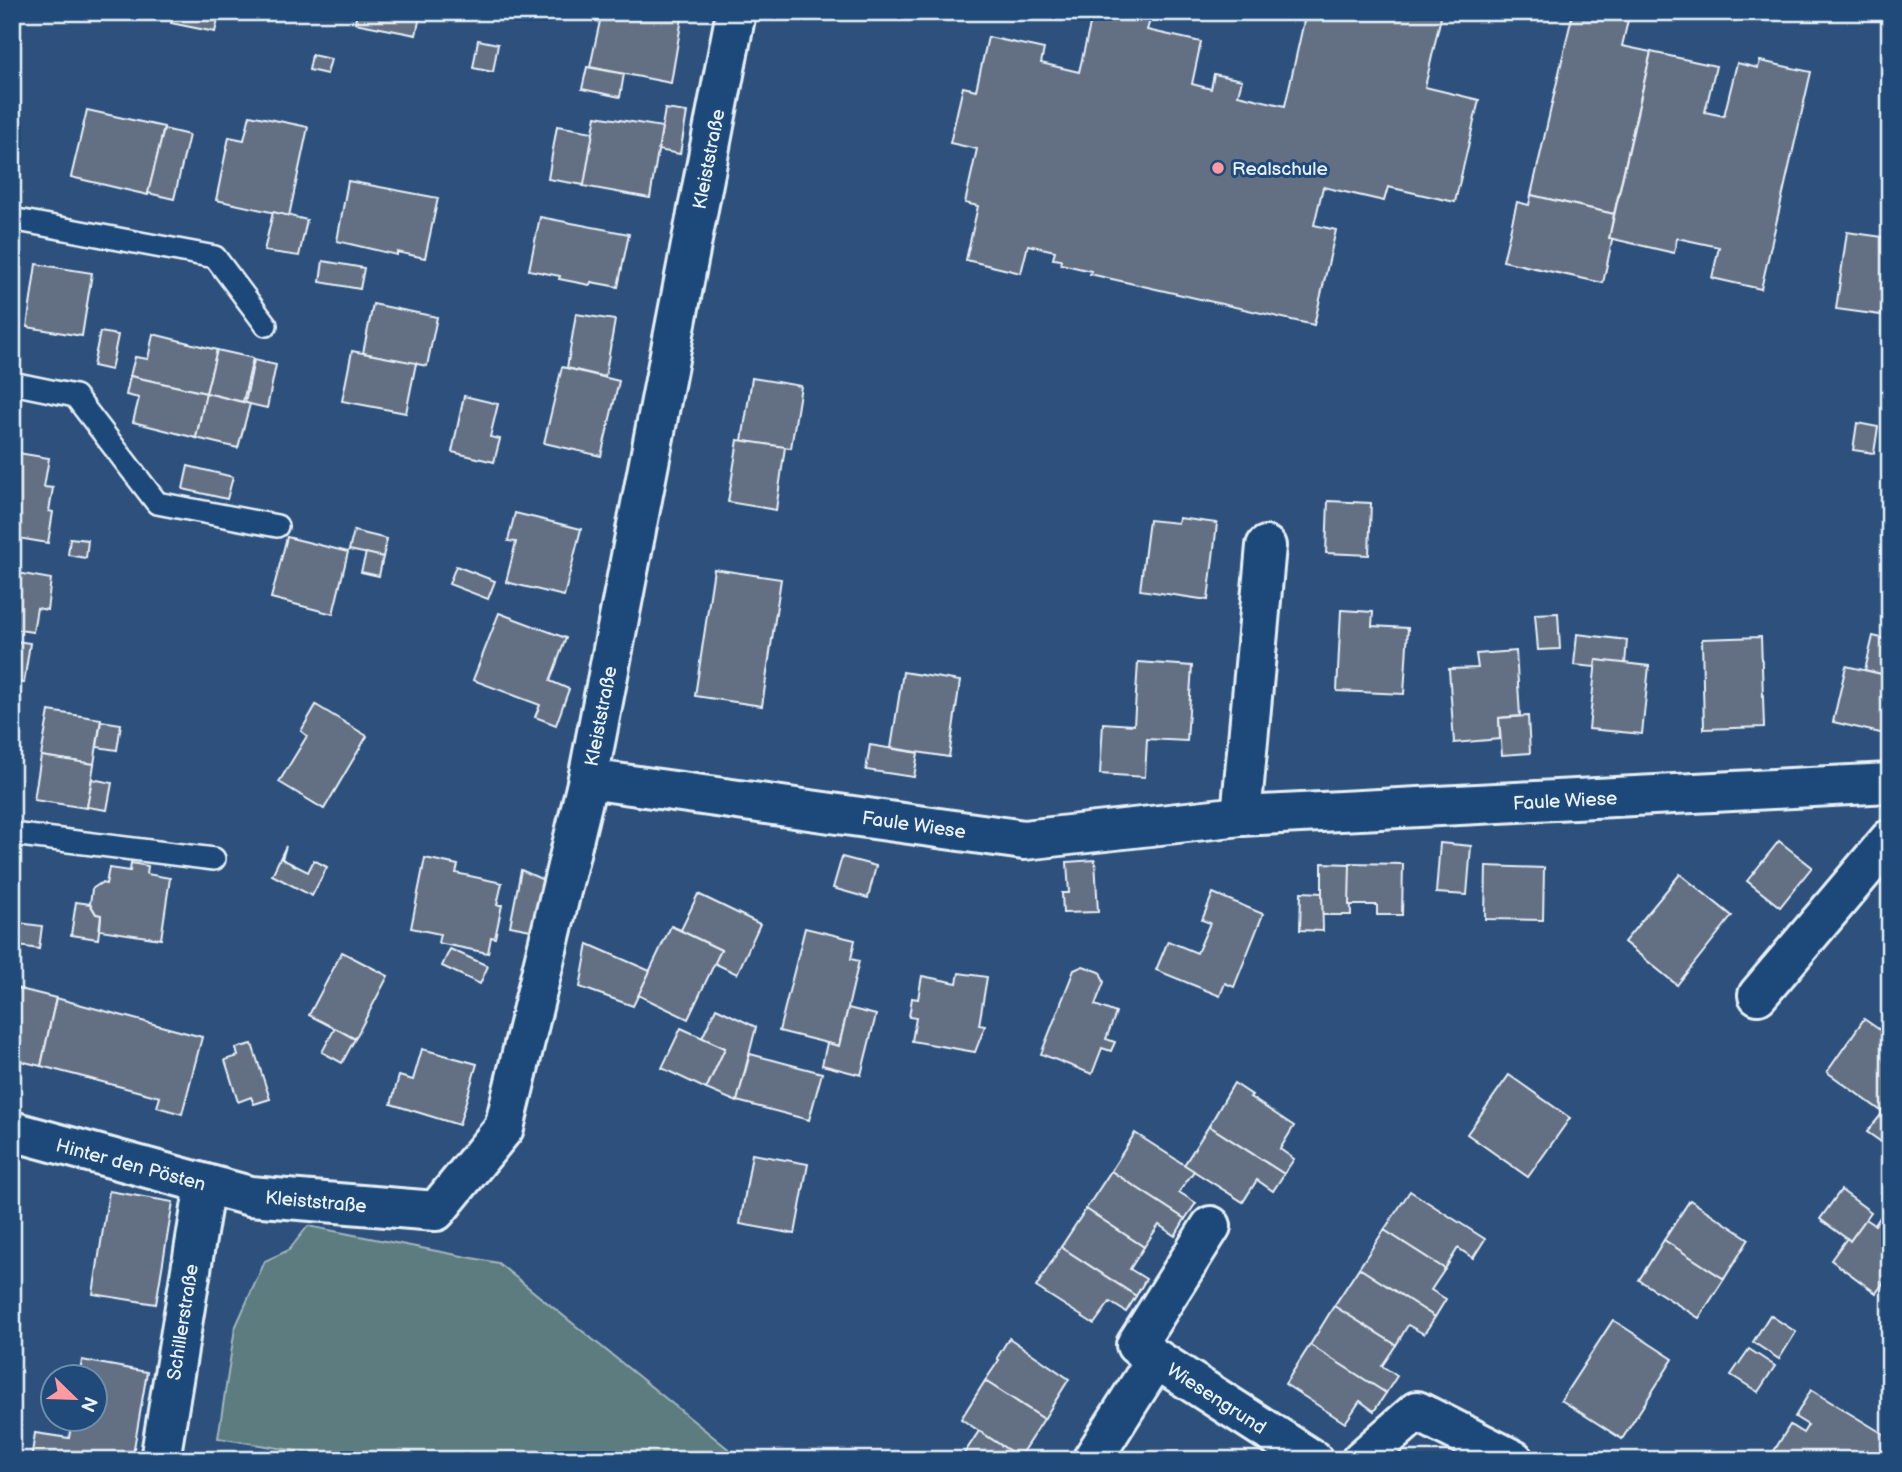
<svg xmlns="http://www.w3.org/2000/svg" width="1902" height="1472" font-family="'Balsamiq Sans',sans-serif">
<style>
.green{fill:#5b7c80;stroke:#a2b6bc;stroke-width:2}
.building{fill:#646f84;stroke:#e8f1f8;stroke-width:2}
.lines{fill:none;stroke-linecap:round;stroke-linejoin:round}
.service-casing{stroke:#e8f1f8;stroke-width:26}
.minor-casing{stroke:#e8f1f8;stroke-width:44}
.service{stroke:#1f4a7a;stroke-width:21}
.minor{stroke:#1f4a7a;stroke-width:38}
.poi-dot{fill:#ff9aa2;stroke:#1f4a7a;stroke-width:2.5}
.labels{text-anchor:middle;stroke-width:6;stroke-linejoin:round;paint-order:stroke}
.street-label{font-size:19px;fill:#e8f1f8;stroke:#1f4a7a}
.poi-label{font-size:19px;fill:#e8f1f8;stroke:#1f4a7a;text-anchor:start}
</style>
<rect width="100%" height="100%" fill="#2d517c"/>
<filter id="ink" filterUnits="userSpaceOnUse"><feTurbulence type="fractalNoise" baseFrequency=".0143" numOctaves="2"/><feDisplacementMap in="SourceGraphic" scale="14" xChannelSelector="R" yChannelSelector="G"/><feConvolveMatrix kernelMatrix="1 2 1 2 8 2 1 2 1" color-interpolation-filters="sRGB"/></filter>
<g filter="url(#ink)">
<polygon class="green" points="308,1226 498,1263 742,1460 351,1460 218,1438 235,1328 265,1261 289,1250"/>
<g class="building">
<polygon points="174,12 220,12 215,32 171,23"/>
<polygon points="357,12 421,12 416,35 355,23"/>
<polygon points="602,12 683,12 671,83 590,67"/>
<polygon points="1093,12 1130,12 1151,17 1147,30 1201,42 1192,84 1211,89 1214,74 1242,80 1238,95 1285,106 1306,12 1442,12 1425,87 1479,100 1455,202 1388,187 1384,201 1323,187 1314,225 1336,230 1314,325 1090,274 1091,271 1061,264 1061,260 1053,259 1055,251 1028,245 1021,273 966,260 978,206 965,203 977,149 950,143 963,87 976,90 988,37 1044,49 1041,63 1079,72"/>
<polygon points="1573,12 1630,12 1622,46 1651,52 1614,214 1531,195"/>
<polygon points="478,40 498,44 493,72 473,68"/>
<polygon points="1651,52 1716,66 1705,112 1724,116 1737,63 1758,68 1760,61 1811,72 1761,289 1712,278 1719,247 1677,238 1674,253 1609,238"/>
<polygon points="312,55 331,59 327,74 309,70"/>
<polygon points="587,67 624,74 620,97 582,89"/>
<polygon points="665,109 687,112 680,154 658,150"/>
<polygon points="87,110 164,127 148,195 71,177"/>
<polygon points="250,115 308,127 289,216 216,200 229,137 244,140"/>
<polygon points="596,116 662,127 650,198 583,186"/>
<polygon points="557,126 593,132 584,185 548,179"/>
<polygon points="164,129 189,135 174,199 148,193"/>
<polygon points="348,181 438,198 425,258 397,252 397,255 337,241"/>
<polygon points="1531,195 1614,214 1609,238 1612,239 1612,241 1603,283 1503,261 1517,202 1529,205"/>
<polygon points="273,212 307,220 299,256 264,251"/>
<polygon points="540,217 629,234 618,287 591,282 590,285 559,279 560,276 529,270"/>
<polygon points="1847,232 1890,238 1881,315 1836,309"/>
<polygon points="323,261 364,268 360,289 320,282"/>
<polygon points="36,264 92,273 82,336 27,327"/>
<polygon points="373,304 437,317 427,366 363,353"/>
<polygon points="576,314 615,320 605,377 567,368"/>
<polygon points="100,332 118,335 111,370 93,366"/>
<polygon points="153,334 217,350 206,393 130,376 135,357 148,359"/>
<polygon points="217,350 253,358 243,402 206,393"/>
<polygon points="352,351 416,363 406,413 342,401"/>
<polygon points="254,360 276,365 267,408 245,403"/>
<polygon points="562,367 619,381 601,456 544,443"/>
<polygon points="130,376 206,393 196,438 133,422 139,398 126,395"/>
<polygon points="752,378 801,386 791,448 742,441"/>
<polygon points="206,393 250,404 238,448 196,438"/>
<polygon points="464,396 498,404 490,437 500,439 494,462 452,452"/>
<polygon points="1857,423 1878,427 1874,453 1853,450"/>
<polygon points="738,440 785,447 776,510 728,502"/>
<polygon points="12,452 49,458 44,487 53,488 49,511 53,512 48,543 12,537"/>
<polygon points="188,466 233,477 227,499 183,489"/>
<polygon points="1328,501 1371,503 1369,555 1326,553"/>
<polygon points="515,513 581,529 564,596 506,582 516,542 508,541"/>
<polygon points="1179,518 1217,523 1208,600 1140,590 1149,520 1178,523"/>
<polygon points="354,531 387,539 383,557 349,550"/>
<polygon points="287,537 348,552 333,614 271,598"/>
<polygon points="70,538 88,540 86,558 68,555"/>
<polygon points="366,553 383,557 379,576 361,572"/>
<polygon points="456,566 495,581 488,599 449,584"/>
<polygon points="714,569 781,579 762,706 695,696"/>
<polygon points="12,572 51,579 47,610 37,608 33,632 12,629"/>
<polygon points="1341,610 1373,612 1372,626 1408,628 1404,694 1337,691"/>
<polygon points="499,613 566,638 550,681 569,689 556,725 535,717 540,705 473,680"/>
<polygon points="1558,613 1560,649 1538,650 1535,614"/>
<polygon points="1577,634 1627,640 1625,664 1596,660 1595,667 1574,665"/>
<polygon points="1873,636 1890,640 1890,676 1865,670"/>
<polygon points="1761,637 1764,727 1704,729 1702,639"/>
<polygon points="16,641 30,643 24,683 12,681"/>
<polygon points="1516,651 1520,716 1499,718 1500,739 1454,743 1449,669 1478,668 1476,654"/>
<polygon points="1596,660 1649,666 1642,734 1589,729"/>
<polygon points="1138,662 1192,666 1187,741 1147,739 1145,777 1100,774 1103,723 1134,725"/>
<polygon points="1846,666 1890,676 1889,735 1833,722"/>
<polygon points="903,672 960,681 949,757 891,748"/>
<polygon points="316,705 367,736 324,809 279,782 307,736 301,731"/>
<polygon points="49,711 101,719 94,764 41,756"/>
<polygon points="1528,716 1530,753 1502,755 1499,718"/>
<polygon points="101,721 121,724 117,750 97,747"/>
<polygon points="870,745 918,753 914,777 866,770"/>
<polygon points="41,756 94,764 87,808 34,800"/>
<polygon points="92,779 112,783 107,810 87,807"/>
<polygon points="1779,841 1812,867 1780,907 1747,881"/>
<polygon points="1440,843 1471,846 1467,895 1436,893"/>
<polygon points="286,846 282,859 308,872 314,860 327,867 312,896 272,875"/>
<polygon points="842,857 876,866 868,898 833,888"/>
<polygon points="425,858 458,865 456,873 502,883 497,905 502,905 495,938 491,937 488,953 438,943 440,934 411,928"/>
<polygon points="1095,860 1098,912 1063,913 1062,893 1069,893 1067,862"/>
<polygon points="131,863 148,866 147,874 170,878 161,939 100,930 101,915 96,914 90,904 92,889 101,883 106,884 109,868 130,871"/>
<polygon points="1322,863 1350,864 1351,915 1322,915"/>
<polygon points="1350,863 1403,864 1402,915 1377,915 1377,905 1349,905"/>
<polygon points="1486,866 1544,868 1543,920 1485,919"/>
<polygon points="521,870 546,881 536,931 510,926"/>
<polygon points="1680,874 1732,916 1677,985 1624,942"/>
<polygon points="1301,892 1322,893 1323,931 1300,930"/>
<polygon points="1213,893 1263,914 1234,987 1225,983 1220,996 1156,970 1168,941 1197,953 1210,923 1202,920"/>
<polygon points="698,894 760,924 737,974 714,963 721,950 671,926 681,930"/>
<polygon points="76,902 90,904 96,914 101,915 98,939 71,935"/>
<polygon points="12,922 42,926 39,949 12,945"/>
<polygon points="671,926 721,950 688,1019 638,995"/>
<polygon points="805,928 855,940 851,959 859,961 839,1046 779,1031"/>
<polygon points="588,944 650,971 633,1006 580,987"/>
<polygon points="450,949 488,966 480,984 442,966"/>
<polygon points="342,952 388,976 355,1039 309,1015"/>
<polygon points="1083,966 1100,972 1104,982 1095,1005 1116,1013 1106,1039 1115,1042 1111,1051 1102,1048 1092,1074 1041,1054 1074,970"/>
<polygon points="959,973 987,977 979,1025 985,1026 975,1052 912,1041 916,1018 909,1017 912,998 918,999 922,976 957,983"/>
<polygon points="12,987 56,998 41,1066 12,1059"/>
<polygon points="56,998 202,1037 182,1114 157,1107 160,1097 41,1066"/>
<polygon points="716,1008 756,1027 737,1102 706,1089 725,1048 702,1038"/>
<polygon points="848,1008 876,1015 861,1075 822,1065 827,1043 839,1046"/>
<polygon points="1864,1019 1890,1037 1890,1104 1884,1113 1827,1072"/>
<polygon points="335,1028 355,1039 342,1063 322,1052"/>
<polygon points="681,1028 725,1048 706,1089 662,1068"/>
<polygon points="252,1044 270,1099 254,1104 251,1097 238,1102 225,1060 238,1056 236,1048"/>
<polygon points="422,1049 477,1064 459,1125 391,1104 399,1076 413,1080"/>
<polygon points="750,1054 822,1073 809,1120 737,1101"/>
<polygon points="1509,1075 1570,1118 1528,1177 1467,1134"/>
<polygon points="1234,1083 1252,1095 1250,1097 1294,1126 1280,1149 1294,1159 1284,1174 1209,1126"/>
<polygon points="1889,1105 1890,1106 1890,1148 1867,1132"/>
<polygon points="1209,1126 1284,1174 1273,1191 1257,1180 1243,1202 1184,1165"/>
<polygon points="1135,1133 1194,1171 1179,1192 1196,1203 1185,1219 1111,1171"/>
<polygon points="752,1154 808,1164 795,1234 740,1224"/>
<polygon points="1111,1171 1185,1219 1175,1236 1159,1225 1144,1247 1086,1209"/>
<polygon points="1841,1190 1871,1212 1850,1241 1820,1219"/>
<polygon points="109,1191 173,1202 156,1304 93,1294"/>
<polygon points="1410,1191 1485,1239 1473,1258 1458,1248 1445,1269 1384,1230"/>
<polygon points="1690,1200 1749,1239 1724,1279 1664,1240"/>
<polygon points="1086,1209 1144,1247 1130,1269 1146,1279 1136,1296 1061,1247"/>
<polygon points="1882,1214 1890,1220 1890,1274 1876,1293 1831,1260 1847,1238 1850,1241 1866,1219 1875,1225"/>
<polygon points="1384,1230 1445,1269 1431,1290 1446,1299 1435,1317 1359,1268"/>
<polygon points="1664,1240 1724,1279 1699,1318 1639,1280"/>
<polygon points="1061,1247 1136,1296 1126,1312 1110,1302 1094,1324 1036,1287"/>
<polygon points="1359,1268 1435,1317 1424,1334 1408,1325 1396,1345 1334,1306"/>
<polygon points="1334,1306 1396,1345 1382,1366 1397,1376 1386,1393 1310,1345"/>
<polygon points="1770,1315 1796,1332 1779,1359 1753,1342"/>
<polygon points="1613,1320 1673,1359 1622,1439 1561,1400"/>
<polygon points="1009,1338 1069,1379 1044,1419 985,1381 999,1360 997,1358"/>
<polygon points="1310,1345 1386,1393 1374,1411 1360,1401 1345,1423 1285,1384"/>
<polygon points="1749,1349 1775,1366 1758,1392 1731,1375"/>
<polygon points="82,1360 147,1372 132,1460 31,1460 35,1433 69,1438 72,1420 94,1420 94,1378 79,1378"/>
<polygon points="985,1381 1044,1419 1019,1457 961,1419"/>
<polygon points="1811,1390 1890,1438 1890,1460 1788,1460 1774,1451 1790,1425 1803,1433 1808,1425 1795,1417"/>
<polygon points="979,1431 1019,1457 1023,1460 960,1460"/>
</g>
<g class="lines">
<defs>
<g id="service">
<polyline points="12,219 215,257 266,325"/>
<polyline points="12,383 75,396 157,503 277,526"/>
<polyline points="12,834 214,859"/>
</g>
<g id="minor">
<polyline points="588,779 1024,840 1241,816 1890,783"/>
<polyline points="1241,816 1266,546"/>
<polyline points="1758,995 1890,839"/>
<polyline points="12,1131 250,1196 436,1211 504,1128 588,779 736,12"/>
<polyline points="1156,1359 1136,1345 1211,1226"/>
<polyline points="160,1460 205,1184"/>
<polyline points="1092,1460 1156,1359 1313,1460"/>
<polyline points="1361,1460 1417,1411 1514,1460"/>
</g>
</defs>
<use href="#service" class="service-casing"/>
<use href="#minor" class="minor-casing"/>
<use href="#service" class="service"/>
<use href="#minor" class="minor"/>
</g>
</g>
<circle class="poi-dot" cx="1218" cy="168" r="7"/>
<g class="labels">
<g class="street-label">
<text transform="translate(708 159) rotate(-79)" y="7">Kleiststraße</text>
<text transform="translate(600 716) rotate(-79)" y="7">Kleiststraße</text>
<text transform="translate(1565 800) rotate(-3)" y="7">Faule Wiese</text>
<text transform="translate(914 824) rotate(8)" y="7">Faule Wiese</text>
<text transform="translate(131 1164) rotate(15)" y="7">Hinter den Pösten</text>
<text transform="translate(316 1201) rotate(5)" y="7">Kleiststraße</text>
<text transform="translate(182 1322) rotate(-81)" y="7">Schillerstraße</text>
<text transform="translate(1217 1398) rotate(33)" y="7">Wiesengrund</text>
</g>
<g class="poi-label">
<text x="1232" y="175">Realschule</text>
</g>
</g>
<rect width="1902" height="1472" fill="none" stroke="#1f4a7a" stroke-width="42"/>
<rect x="21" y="21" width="1860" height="1430" fill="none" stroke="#e8f1f8" stroke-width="2.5" filter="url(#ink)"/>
<g transform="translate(74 1398) rotate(113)"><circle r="33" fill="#1f4a7a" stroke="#6f8dac" stroke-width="2"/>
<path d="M0-5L12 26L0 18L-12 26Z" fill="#ff9aa2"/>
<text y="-10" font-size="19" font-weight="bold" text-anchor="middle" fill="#e8f1f8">N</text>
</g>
</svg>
